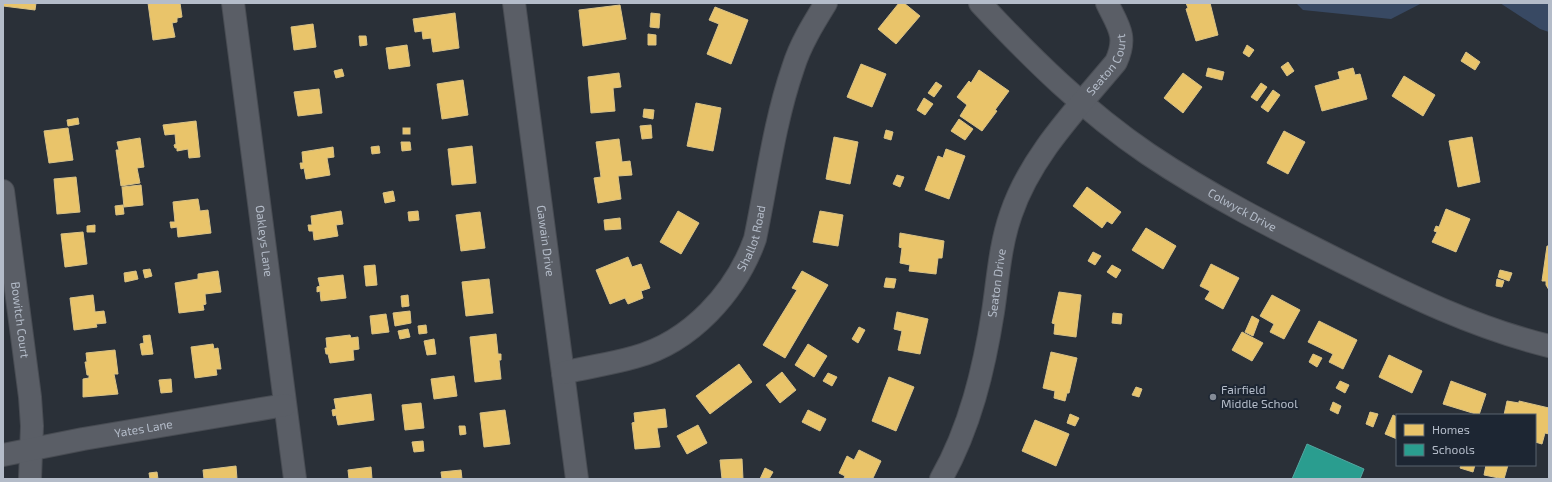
<svg xmlns="http://www.w3.org/2000/svg" width="1552" height="482" font-family="'Exo 2',sans-serif">
<style>
.water{fill:#384963}
.homes{fill:#e9c46a;stroke:#d9c286}
.schools{fill:#2a9d8f;stroke:#53a6a0}
.lines{fill:none;stroke-linecap:round;stroke-linejoin:round}
.minor-casing{stroke:#484c53;stroke-width:24}
.minor{stroke:#5a5e66;stroke-width:22}
.poi-dot{fill:#848b96;stroke:#1d2633;stroke-width:1.5}
.labels{text-anchor:middle;stroke-width:4;stroke-linejoin:round;paint-order:stroke}
.street-label{font-size:12px;fill:#b4bcc9;stroke:#1d2633}
.poi-label{font-size:12px;fill:#b4bcc9;stroke:#1d2633;text-anchor:start}
</style>
<rect width="100%" height="100%" fill="#2a3038"/>
<g class="water">
<polygon points="1296,3 1422,3 1391,19 1303,10"/>
<polygon points="1500,3 1549,3 1549,32 1540,29"/>
</g>
<g class="homes">
<polygon points="3,3 36,3 35,10 3,6"/>
<polygon points="148,3 180,3 182,17 177,18 177,22 172,23 175,37 153,40"/>
<polygon points="899,3 904,3 920,16 896,44 878,29"/>
<polygon points="1186,3 1210,3 1218,35 1196,41 1186,9 1188,8"/>
<polygon points="620,5 626,39 583,46 579,10"/>
<polygon points="715,7 748,20 731,64 707,54 719,24 709,20"/>
<polygon points="455,13 459,48 433,52 431,38 423,39 422,31 415,32 413,19"/>
<polygon points="651,13 660,14 659,28 650,27"/>
<polygon points="313,24 316,47 294,50 291,27"/>
<polygon points="648,34 656,35 656,45 648,45"/>
<polygon points="359,36 366,36 367,45 360,46"/>
<polygon points="407,45 410,66 389,69 386,48"/>
<polygon points="1247,45 1254,50 1249,57 1243,53"/>
<polygon points="1466,52 1480,62 1475,70 1461,61"/>
<polygon points="1288,62 1294,71 1287,76 1281,67"/>
<polygon points="861,64 886,74 872,107 847,97"/>
<polygon points="1208,68 1224,72 1222,80 1206,76"/>
<polygon points="1353,68 1355,75 1360,74 1367,99 1322,111 1315,86 1340,79 1338,72"/>
<polygon points="342,69 344,76 336,78 334,71"/>
<polygon points="979,70 1009,91 995,110 997,111 982,131 960,116 967,105 957,97 969,81 971,83"/>
<polygon points="619,73 621,87 613,88 615,111 591,113 588,77"/>
<polygon points="1183,73 1202,87 1183,113 1164,98"/>
<polygon points="1404,76 1435,95 1423,116 1392,96"/>
<polygon points="463,80 468,115 442,119 437,84"/>
<polygon points="936,82 942,86 934,97 928,93"/>
<polygon points="1261,83 1267,87 1257,101 1251,97"/>
<polygon points="319,89 322,113 298,116 294,92"/>
<polygon points="1273,90 1280,95 1268,112 1261,107"/>
<polygon points="924,98 933,104 925,115 917,110"/>
<polygon points="696,103 721,108 713,151 687,146"/>
<polygon points="644,109 654,110 653,119 643,117"/>
<polygon points="78,118 79,124 68,126 67,120"/>
<polygon points="959,119 973,129 965,140 951,131"/>
<polygon points="196,121 200,157 189,158 188,149 177,151 177,148 175,148 174,145 176,144 175,134 165,135 163,125"/>
<polygon points="651,125 652,138 642,139 640,126"/>
<polygon points="68,128 73,160 49,163 44,131"/>
<rect x="403" y="128" width="7" height="6"/>
<polygon points="886,130 893,132 891,140 884,138"/>
<polygon points="1284,131 1305,142 1288,174 1267,163"/>
<polygon points="834,137 858,142 850,184 826,179"/>
<polygon points="1472,137 1480,182 1458,187 1449,141"/>
<polygon points="140,138 144,167 137,168 140,183 121,186 116,150 119,150 117,142"/>
<polygon points="619,139 622,162 630,161 632,175 618,176 621,199 598,203 594,178 601,177 596,142"/>
<polygon points="401,142 410,142 411,150 402,151"/>
<polygon points="379,146 380,153 372,154 371,147"/>
<polygon points="472,146 476,183 452,185 448,149"/>
<polygon points="333,147 334,157 327,158 330,175 306,179 304,168 301,169 300,163 303,163 302,152"/>
<polygon points="946,149 965,156 949,199 925,190 938,156 943,158"/>
<polygon points="897,175 904,177 900,187 893,184"/>
<polygon points="76,177 80,212 57,214 54,179"/>
<polygon points="141,185 143,205 124,207 122,187"/>
<polygon points="1087,187 1121,212 1112,224 1107,221 1102,228 1073,206"/>
<polygon points="393,191 395,201 385,203 383,193"/>
<polygon points="198,199 200,211 208,210 211,233 178,237 177,227 171,228 170,222 175,222 173,202"/>
<polygon points="123,205 124,214 116,215 115,206"/>
<polygon points="1446,209 1470,219 1456,252 1432,242 1437,232 1434,231 1436,226 1439,227"/>
<polygon points="341,211 343,224 336,225 338,236 314,240 313,231 309,231 308,225 312,225 311,216"/>
<polygon points="418,211 419,220 409,221 408,212"/>
<polygon points="678,211 699,223 681,254 660,242"/>
<polygon points="820,211 843,215 838,246 813,242"/>
<polygon points="480,212 485,248 461,251 456,215"/>
<polygon points="620,218 621,229 605,230 604,220"/>
<polygon points="95,225 95,232 87,232 87,226"/>
<polygon points="1146,228 1176,246 1163,269 1132,250"/>
<polygon points="83,232 87,264 65,267 61,234"/>
<polygon points="900,233 944,241 942,258 938,258 936,274 909,271 910,265 900,263 902,248 899,247"/>
<polygon points="1547,246 1549,246 1549,290 1546,285 1546,281 1542,281"/>
<polygon points="1093,252 1101,256 1095,265 1088,261"/>
<polygon points="628,257 632,267 641,264 650,288 641,291 643,298 628,304 625,298 610,304 596,270"/>
<polygon points="1211,264 1239,278 1223,309 1205,299 1210,291 1200,286"/>
<polygon points="375,265 377,285 366,286 364,266"/>
<polygon points="1112,265 1121,270 1116,278 1107,272"/>
<polygon points="150,269 152,276 145,278 143,270"/>
<polygon points="1500,270 1512,273 1509,281 1498,277"/>
<polygon points="136,271 138,279 125,282 124,273"/>
<polygon points="218,271 221,292 205,294 206,304 203,305 204,310 179,313 175,283 198,279 198,274"/>
<polygon points="802,271 828,285 785,358 763,345 797,290 792,288"/>
<polygon points="343,275 346,298 321,301 320,291 317,292 317,287 320,286 318,278"/>
<polygon points="886,278 896,279 894,288 884,287"/>
<polygon points="489,279 493,313 466,316 462,282"/>
<polygon points="1497,279 1504,281 1502,287 1496,286"/>
<polygon points="1059,292 1081,295 1076,337 1054,334 1055,324 1052,323"/>
<polygon points="93,295 95,312 104,311 106,323 96,324 97,327 74,330 70,298"/>
<polygon points="408,295 409,306 402,307 401,296"/>
<polygon points="1272,295 1300,310 1284,339 1270,332 1274,324 1260,316"/>
<polygon points="410,311 411,323 395,326 393,313"/>
<polygon points="897,312 928,319 920,354 898,350 902,331 894,329"/>
<polygon points="1113,313 1122,314 1121,324 1112,323"/>
<polygon points="386,314 389,332 372,334 370,316"/>
<polygon points="1252,316 1259,320 1253,336 1245,332"/>
<polygon points="1319,321 1357,340 1343,369 1329,362 1333,354 1308,342"/>
<polygon points="426,325 427,333 419,334 418,326"/>
<polygon points="859,327 865,330 858,343 852,339"/>
<polygon points="408,329 410,337 400,339 398,331"/>
<polygon points="1242,332 1263,343 1252,361 1232,350"/>
<polygon points="496,334 498,354 501,354 501,360 499,360 501,379 475,382 470,337"/>
<polygon points="150,335 153,354 142,355 140,344 144,343 143,336"/>
<polygon points="350,335 351,338 358,337 359,349 353,350 354,360 330,363 328,354 326,354 325,348 327,348 326,338"/>
<polygon points="434,339 436,354 427,355 424,341"/>
<polygon points="213,344 214,349 218,348 221,369 216,369 217,375 195,378 191,347"/>
<polygon points="808,344 827,356 814,377 795,365"/>
<polygon points="115,350 118,374 114,374 118,394 83,397 83,379 89,378 89,375 87,375 85,362 87,362 86,353"/>
<polygon points="1051,352 1077,358 1069,393 1067,393 1065,401 1054,398 1055,391 1043,388"/>
<polygon points="1313,354 1322,358 1317,367 1309,362"/>
<polygon points="1389,355 1422,371 1412,393 1379,377"/>
<polygon points="739,364 752,382 710,414 696,396"/>
<polygon points="782,372 796,390 780,403 766,385"/>
<polygon points="828,373 837,377 832,386 823,381"/>
<polygon points="454,376 457,396 434,399 431,379"/>
<polygon points="889,377 914,387 896,431 872,421"/>
<polygon points="171,379 172,392 161,393 159,380"/>
<polygon points="1340,381 1349,385 1345,393 1336,388"/>
<polygon points="1451,381 1486,394 1479,415 1443,404"/>
<polygon points="1136,387 1142,389 1139,397 1132,395"/>
<polygon points="371,394 374,420 338,425 336,415 333,416 332,410 336,409 334,399"/>
<polygon points="1507,401 1519,403 1519,401 1549,408 1549,434 1545,433 1542,444 1535,442 1535,415 1504,415"/>
<polygon points="1333,402 1341,406 1338,414 1330,410"/>
<polygon points="421,403 424,428 405,430 402,405"/>
<polygon points="665,409 667,427 657,428 660,447 635,449 632,423 635,422 634,413"/>
<polygon points="505,410 510,444 484,447 480,413"/>
<polygon points="808,410 826,419 820,431 802,422"/>
<polygon points="1370,412 1378,414 1373,427 1366,424"/>
<polygon points="1070,414 1079,418 1075,426 1067,423"/>
<polygon points="1393,415 1397,417 1397,439 1385,434"/>
<polygon points="1035,420 1069,434 1056,466 1022,451"/>
<polygon points="698,425 707,443 687,454 677,436"/>
<polygon points="459,426 465,426 466,434 460,435"/>
<polygon points="423,441 424,451 414,452 412,442"/>
<polygon points="859,450 881,461 873,478 846,479 844,478 845,476 839,473 847,456 854,460"/>
<polygon points="742,459 743,479 722,479 720,460"/>
<polygon points="1461,465 1475,465 1473,472 1460,468"/>
<polygon points="1486,465 1508,465 1504,479 1484,475"/>
<polygon points="236,466 237,479 204,479 203,470"/>
<polygon points="371,467 372,479 349,479 348,470"/>
<polygon points="765,468 773,472 769,479 760,479"/>
<polygon points="461,470 462,479 442,479 441,472"/>
<polygon points="157,472 158,479 150,479 149,473"/>
</g>
<polygon class="schools" points="1307,444 1364,469 1360,479 1292,479"/>
<g class="lines">
<defs>
<g id="minor">
<path id="s1" d="M233 3 295 479"/>
<path id="s2" d="M514 3 577 479"/>
<path id="s3" d="M980 3C1031 58 1086 112 1148 154 1209 195 1274 228 1340 261 1408 295 1475 328 1549 346"/>
<path id="s4" d="M3 191 30 397 32 426 30 479"/>
<path id="s5" d="M563 373C587 367 611 364 635 357 691 342 736 292 755 239 767 182 774 123 793 68 800 45 813 24 826 3"/>
<path id="s6" d="M3 455 83 439 285 405"/>
<path id="s7" d="M941 479C970 428 984 369 993 312 998 279 1000 245 1011 214 1031 155 1077 109 1116 62 1128 36 1118 26 1107 3"/>
</g>
</defs>
<use href="#minor" class="minor-casing"/>
<use href="#minor" class="minor"/>
</g>
<circle class="poi-dot" cx="1213" cy="397" r="4"/>
<g class="labels">
<g class="street-label">
<text dy="4" stroke="none"><textPath href="#s7" startOffset="455">Seaton Court</textPath></text>
<text dy="4" stroke="none"><textPath href="#s3" startOffset="336">Colwyck Drive</textPath></text>
<text dy="4" stroke="none"><textPath href="#s5" startOffset="248">Shallot Road</textPath></text>
<text dy="4" stroke="none"><textPath href="#s1" startOffset="240">Oakleys Lane</textPath></text>
<text dy="4" stroke="none"><textPath href="#s2" startOffset="240">Gawain Drive</textPath></text>
<text dy="4" stroke="none"><textPath href="#s7" startOffset="205">Seaton Drive</textPath></text>
<text dy="4" stroke="none"><textPath href="#s4" startOffset="130">Bowitch Court</textPath></text>
<text dy="4" stroke="none"><textPath href="#s6" startOffset="143">Yates Lane</textPath></text>
</g>
<g class="poi-label">
<text x="1221" y="394">Fairfield<tspan x="1221" dy="14">Middle School</tspan></text>
</g>
</g>
<rect width="1552" height="482" fill="none" stroke="#b4bcc9" stroke-width="8"/>
<rect x="1396" y="414" width="140" height="52" fill="#1d2633" stroke="#59626f"/>
<rect x="1404" y="424" width="20" height="12" fill="#e9c46a" stroke="#59626f"/>
<text x="1432" y="434" font-size="12" fill="#b4bcc9">Homes</text>
<rect x="1404" y="444" width="20" height="12" fill="#2a9d8f" stroke="#59626f"/>
<text x="1432" y="454" font-size="12" fill="#b4bcc9">Schools</text>
</svg>
